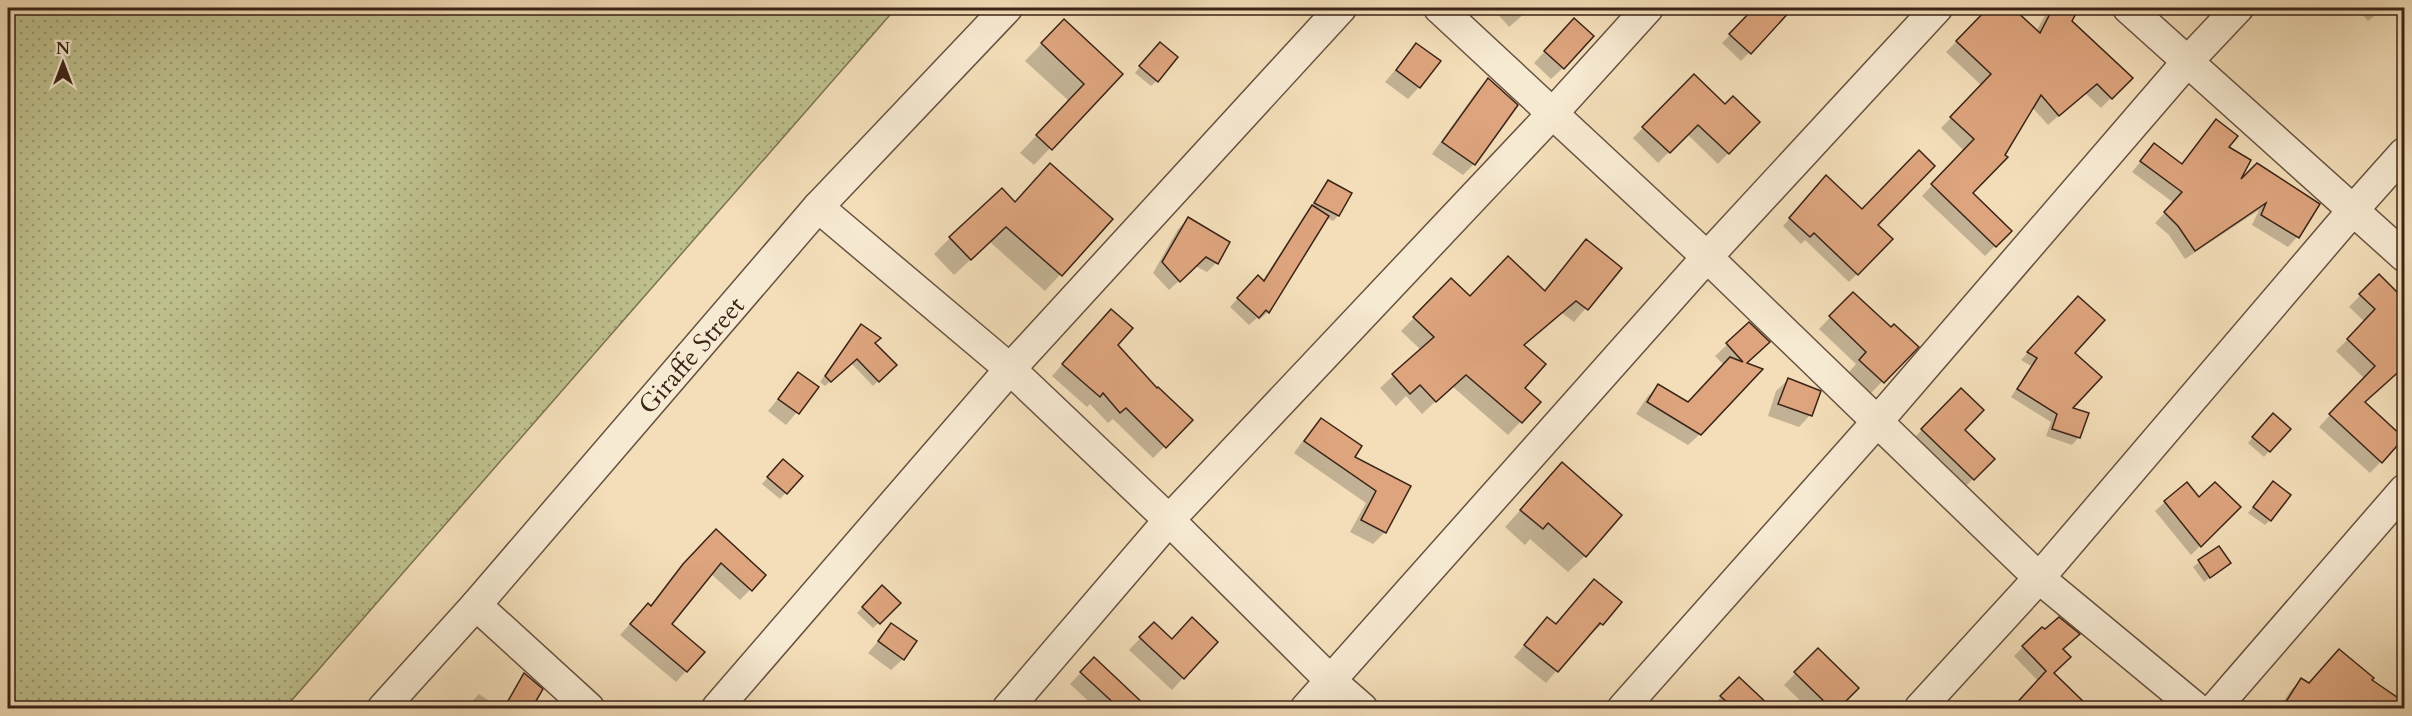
<svg xmlns="http://www.w3.org/2000/svg" width="2412" height="716" font-family="Cardo,serif">
<style>
.grass{fill:url(#grass-dots);stroke:#7c7252;stroke-width:1.5}
.shadow{fill:#0003}
.building{fill:#dda47d;stroke:#3a2317;stroke-width:1.5}
.lines{fill:none;stroke-linecap:round;stroke-linejoin:round}
.minor-casing{stroke:#685240;stroke-width:33}
.minor{stroke:#f7ead2;stroke-width:30}
.labels{text-anchor:middle;stroke-width:6;stroke-linejoin:round;paint-order:stroke}
.street-label{font-size:26px;fill:#3a2317;stroke:#f7ead2}
</style>
<defs>
<pattern id="grass-dots" width="8" height="8" patternUnits="userSpaceOnUse" patternTransform="scale(1.5)"><rect width="8" height="8" fill="#bec08d"/><path d="M2 2h.1M6 6h.1" fill="none" stroke="#9b9c72" stroke-width="1.8" stroke-linecap="round"/></pattern>
</defs>
<rect width="100%" height="100%" fill="#f3deb9"/>
<filter id="stains"><feTurbulence type="fractalNoise" baseFrequency=".00333" numOctaves="4"/><feColorMatrix values="0 0 0 0 .2 0 0 0 0 .09 0 0 0 0 .02 0 0 0 .5 -.17"/></filter>
<radialGradient id="worn" r=".72"><stop offset=".6" stop-color="#630" stop-opacity="0"/><stop offset="1" stop-color="#630" stop-opacity=".3"/></radialGradient>
<polygon class="grass" points="8,8 896,8 285,708 8,708"/>
<g class="shadow">
<polygon points="1158,8 1169,8 1164,12"/>
<polygon points="1500,8 1531,8 1509,27 1496,12"/>
<polygon points="1756,8 1792,8 1741,61 1722,43"/>
<polygon points="1990,8 2011,8 2036,32 2049,8 2077,8 2070,21 2131,78 2101,108 2085,93 2048,125 2032,107 1971,193 2010,231 1985,256 1922,196 1964,151 1941,128 1982,86 1946,52"/>
<polygon points="2357,8 2384,8 2368,21"/>
<polygon points="1563,31 1563,68 1551,79 1534,63"/>
<polygon points="1047,38 1121,74 1034,165 1020,153 1069,101 1025,61"/>
<polygon points="1416,45 1419,87 1408,99 1385,82"/>
<polygon points="1154,49 1157,81 1151,86 1135,73"/>
<polygon points="1694,76 1725,106 1758,122 1718,164 1687,134 1658,163 1633,138"/>
<polygon points="1488,80 1474,164 1463,175 1432,154 1477,91"/>
<polygon points="2216,121 2227,147 2238,184 2318,204 2297,237 2288,247 2252,225 2259,210 2185,259 2169,235 2155,223 2174,203 2132,172 2154,145 2180,165"/>
<polygon points="1329,182 1350,194 1338,216 1333,221 1327,218 1268,312 1259,320 1257,318 1249,325 1230,307 1249,286 1262,282 1304,216"/>
<polygon points="1819,185 1876,225 1891,239 1849,282 1805,240 1801,244 1783,226"/>
<polygon points="1015,203 1111,219 1045,291 990,242 954,275 934,254 950,238"/>
<polygon points="1188,219 1216,263 1207,272 1195,266 1169,290 1153,273 1178,229"/>
<polygon points="1586,241 1620,268 1574,322 1562,313 1523,346 1523,388 1539,402 1508,435 1452,386 1422,414 1406,396 1396,406 1380,388 1421,350 1401,331 1451,280 1470,298 1543,291"/>
<polygon points="2379,276 2404,301 2404,366 2364,403 2403,439 2370,473 2319,427 2364,378 2336,351 2365,322 2349,307"/>
<polygon points="1853,294 1891,329 1916,347 1871,393 1849,372 1856,364 1819,329"/>
<polygon points="2071,305 2073,353 2071,408 2079,437 2072,445 2046,436 2051,422 2011,397 2031,366 2021,360"/>
<polygon points="1100,322 1116,345 1157,391 1191,420 1153,458 1113,419 1108,423 1090,404 1087,407 1052,376"/>
<polygon points="1749,324 1745,364 1700,434 1688,445 1636,414 1647,397 1658,386 1688,404 1724,365 1715,356"/>
<polygon points="856,331 873,344 894,365 873,386 851,363 825,386 820,382"/>
<polygon points="798,374 817,388 786,425 768,411"/>
<polygon points="1788,380 1810,415 1799,427 1768,416 1776,391"/>
<polygon points="1961,390 1963,430 1993,459 1963,489 1912,440"/>
<polygon points="1321,420 1352,458 1409,487 1385,532 1373,544 1350,532 1366,503 1294,453 1310,431"/>
<polygon points="2267,420 2269,451 2264,457 2248,443"/>
<polygon points="1562,464 1585,556 1568,572 1530,539 1525,545 1505,527"/>
<polygon points="778,466 801,476 780,499 762,484"/>
<polygon points="2268,488 2270,520 2265,525 2248,513"/>
<polygon points="2199,500 2239,507 2191,555 2155,511 2165,502"/>
<polygon points="705,542 764,575 740,600 710,573 670,624 703,652 676,682 620,635 637,616 650,607 673,576"/>
<polygon points="2218,548 2229,563 2204,582 2193,567"/>
<polygon points="1594,581 1602,624 1590,635 1588,634 1546,683 1514,657 1547,619 1555,625"/>
<polygon points="882,587 899,603 873,628 857,613"/>
<polygon points="1154,624 1171,641 1216,642 1172,690 1129,650"/>
<polygon points="892,625 903,659 891,670 868,653"/>
<polygon points="2023,647 2062,649 2052,673 2088,708 2013,708 2038,681 2014,656"/>
<polygon points="1818,650 1857,688 1837,708 1808,708 1784,685"/>
<polygon points="2339,651 2404,706 2404,708 2279,708 2291,690 2301,680 2309,685"/>
<polygon points="1094,659 1136,699 1127,708 1096,708 1070,684"/>
<polygon points="1739,679 1766,705 1763,708 1710,708"/>
<polygon points="479,694 500,708 466,708"/>
</g>
<g class="building">
<polygon points="1754,8 1793,8 1751,54 1729,34"/>
<polygon points="1988,8 2013,8 2040,33 2053,8 2079,8 2072,21 2133,78 2112,99 2097,84 2059,116 2041,95 2005,155 2008,157 1973,193 2012,231 1996,247 1931,184 1974,139 1950,117 1991,74 1956,41"/>
<polygon points="1574,18 1594,36 1564,69 1544,51"/>
<polygon points="1064,19 1123,74 1052,150 1036,135 1084,84 1041,43"/>
<polygon points="1160,42 1178,57 1158,82 1139,66"/>
<polygon points="1416,43 1441,61 1420,88 1396,70"/>
<polygon points="1694,74 1725,104 1733,96 1760,122 1729,154 1698,125 1670,153 1642,127"/>
<polygon points="1488,78 1518,105 1475,165 1442,142"/>
<polygon points="2216,119 2238,136 2229,147 2251,160 2241,179 2257,163 2320,204 2299,238 2261,215 2266,203 2195,251 2178,226 2164,212 2182,192 2140,161 2154,143 2182,164"/>
<polygon points="1919,150 1935,166 1878,225 1893,239 1858,275 1814,233 1810,237 1789,218 1826,175 1862,209"/>
<polygon points="1050,163 1113,219 1062,276 1006,227 971,260 949,237 1002,188 1015,202"/>
<polygon points="1328,180 1352,193 1339,216 1314,203"/>
<polygon points="1312,205 1329,216 1269,313 1266,310 1259,318 1237,298 1258,275 1264,281"/>
<polygon points="1188,217 1230,242 1218,264 1206,257 1180,282 1162,262"/>
<polygon points="1586,239 1622,268 1588,310 1576,301 1524,345 1546,364 1525,388 1541,402 1522,423 1466,375 1436,402 1420,385 1410,394 1392,374 1434,337 1413,317 1451,278 1470,296 1508,256 1545,291"/>
<polygon points="2379,274 2404,299 2404,367 2365,402 2404,438 2382,463 2329,414 2375,366 2347,339 2375,309 2359,294"/>
<polygon points="1853,292 1891,327 1894,324 1919,347 1884,383 1859,360 1866,352 1829,316"/>
<polygon points="2078,296 2105,320 2075,353 2102,377 2073,408 2089,413 2080,438 2052,429 2057,414 2017,389 2037,358 2027,352"/>
<polygon points="1111,309 1133,328 1118,345 1157,388 1158,387 1193,420 1166,448 1126,408 1120,413 1103,393 1100,397 1062,364"/>
<polygon points="1749,322 1770,342 1747,363 1763,369 1701,435 1647,402 1658,384 1688,402 1730,357 1743,362 1726,343"/>
<polygon points="861,324 881,338 875,343 897,365 879,382 857,359 831,382 825,376"/>
<polygon points="798,372 819,387 799,414 778,399"/>
<polygon points="1788,378 1821,391 1812,416 1778,404"/>
<polygon points="1961,388 1984,410 1965,430 1995,459 1974,480 1921,429"/>
<polygon points="2273,413 2291,429 2270,452 2252,437"/>
<polygon points="1321,418 1362,446 1355,457 1411,486 1386,533 1361,520 1376,491 1304,441"/>
<polygon points="783,459 803,476 787,494 767,477"/>
<polygon points="1562,462 1622,515 1586,557 1548,523 1543,529 1520,510"/>
<polygon points="2273,481 2291,495 2271,521 2253,507"/>
<polygon points="2187,482 2199,497 2215,482 2241,507 2201,547 2164,501"/>
<polygon points="716,529 766,575 752,591 721,563 672,624 705,652 687,672 630,624 648,603 651,606 683,564"/>
<polygon points="2219,546 2231,563 2210,578 2198,560"/>
<polygon points="1594,579 1622,602 1603,625 1600,623 1558,672 1524,645 1547,617 1556,624"/>
<polygon points="882,585 901,603 880,624 862,607"/>
<polygon points="1192,617 1218,642 1184,679 1139,637 1154,622 1172,639"/>
<polygon points="2059,617 2080,634 2063,649 2071,657 2054,673 2090,708 2012,708 2046,671 2022,646 2042,627 2045,629"/>
<polygon points="891,623 917,641 904,660 878,641"/>
<polygon points="1818,648 1859,688 1839,708 1831,708 1794,672"/>
<polygon points="2339,649 2374,678 2372,680 2404,702 2404,708 2282,708 2301,678 2309,683"/>
<polygon points="1094,657 1148,708 1119,708 1080,672"/>
<polygon points="524,673 543,689 532,708 504,708"/>
<polygon points="1739,677 1772,708 1734,708 1720,696"/>
</g>
<g class="lines">
<defs>
<g id="minor">
<polyline points="1439,8 1707,257 2039,578 2196,708"/>
<polyline points="2128,8 2404,256"/>
<polyline points="818,207 1010,369 1169,520 1331,681 1362,708"/>
<polyline points="476,605 589,708"/>
<polyline points="383,708 476,605 818,207 1007,8"/>
<polyline points="717,708 1010,369 1341,8"/>
<polyline points="1008,708 1169,520 1552,114 1648,8"/>
<polyline points="1306,708 1707,257 1937,8"/>
<polyline points="1623,708 1876,423 2187,62 2238,8"/>
<polyline points="1920,708 2039,578 2354,209 2404,153"/>
<polyline points="2215,708 2404,490"/>
</g>
</defs>
<use href="#minor" class="minor-casing"/>
<use href="#minor" class="minor"/>
</g>
<g class="labels">
<g class="street-label">
<text transform="translate(691 355) rotate(-49)" y="9">Giraffe Street</text>
</g>
</g>
<rect width="2412" height="716" fill="none" stroke="#f3deb9" stroke-width="30"/>
<rect x="9" y="9" width="2394" height="698" fill="none" stroke="#3a2317" stroke-width="3"/>
<rect x="15" y="15" width="2382" height="686" fill="none" stroke="#3a2317" stroke-width="1.5"/>
<g transform="translate(63 63)" stroke="#f7ead2" stroke-width="4.5" paint-order="stroke">
<path d="M0-4.5L10 22L0 15L-10 22Z" fill="#3a2317"/>
<text y="-9" font-size="16" font-weight="bold" text-anchor="middle" fill="#3a2317">N</text>
</g>
<rect width="100%" height="100%" filter="url(#stains)"/>
<rect width="100%" height="100%" fill="url(#worn)"/>
</svg>
